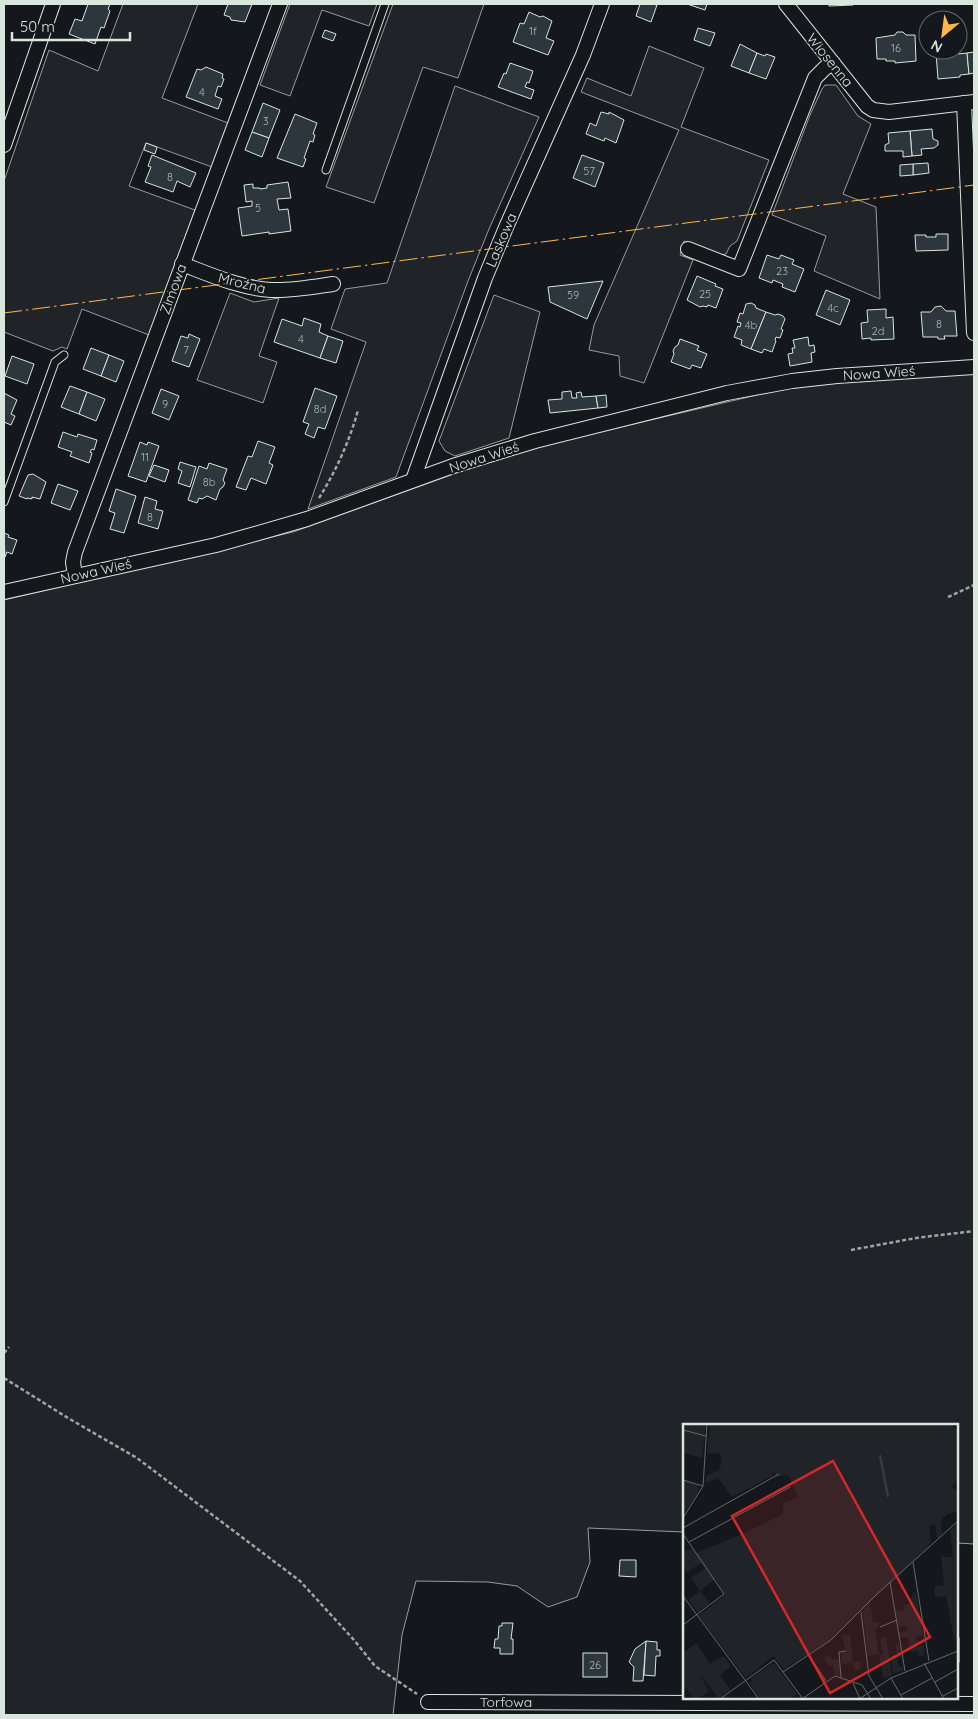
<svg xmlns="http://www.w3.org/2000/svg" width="978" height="1719" font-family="Quicksand,sans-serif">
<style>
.green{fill:#202428;stroke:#939e99}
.building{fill:#2c363c;stroke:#d8e6dc}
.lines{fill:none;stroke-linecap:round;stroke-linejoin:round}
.lane-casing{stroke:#d8e6dc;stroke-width:9}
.street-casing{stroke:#d8e6dc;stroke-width:16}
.path{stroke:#9da8a2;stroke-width:2.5;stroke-dasharray:4 2.5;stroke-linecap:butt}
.lane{stroke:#14181c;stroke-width:7}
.street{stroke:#14181c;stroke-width:14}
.power{stroke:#ffb74d;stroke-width:1;stroke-dasharray:18 4 2.5 4;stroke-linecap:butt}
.labels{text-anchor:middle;stroke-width:4;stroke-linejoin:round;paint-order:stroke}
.number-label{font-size:11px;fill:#adbab4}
.street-label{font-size:14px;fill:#d8e6dc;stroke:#14181c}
.inset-river{fill:none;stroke:#363b3e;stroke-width:2.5}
.inset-road{fill:none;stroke:#626a69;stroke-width:1}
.view{fill:#d62828;fill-opacity:0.15;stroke:#d62828;stroke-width:2.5}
.inset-edge{fill:none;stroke:#d8e6dc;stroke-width:2.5}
</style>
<rect width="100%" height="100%" fill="#14181c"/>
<g class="green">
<polygon points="123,4 198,4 162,98 228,123 212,167 146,143 129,186 195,210 149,335 82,309 67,349 62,347 53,351 4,332 4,181 49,50 98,71"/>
<polygon points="290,4 377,4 369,26 322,10 290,96 260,85"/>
<polygon points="393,4 484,4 458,78 423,67 374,203 326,187"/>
<polygon points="649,46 704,68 681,127 769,160 737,241 730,246 726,254 721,255 684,241 680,255 693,260 644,383 620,376 619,356 589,350 594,325 679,130 581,92 587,78 631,96"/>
<polygon points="825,85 836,85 858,116 871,124 843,194 876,207 880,299 814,271 826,236 772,215 810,115 822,89"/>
<polygon points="455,86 539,117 489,229 468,281 396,477 308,509 366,342 331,329 345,289 387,283"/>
<polygon points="230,293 254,302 279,298 259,356 277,362 263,403 197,380"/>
<polygon points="494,295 540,312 509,438 455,456 445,451 439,441"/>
<polygon points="974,372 974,1544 957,1543 957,1425 684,1425 684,1532 588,1528 590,1562 577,1597 548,1607 517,1586 488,1582 416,1581 402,1635 393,1715 4,1715 4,600 293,532 473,467 557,442 774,391 846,380"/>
</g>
<g class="building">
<polygon points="88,4 110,4 108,9 110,11 104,28 101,27 95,44 69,34 75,19 82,21"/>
<polygon points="228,4 252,4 245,22 231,20 230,17 224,15"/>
<polygon points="640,4 652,4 657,5 651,22 636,16"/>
<polygon points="687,4 707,4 705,10"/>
<polygon points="829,4 853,4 853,5 829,6"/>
<polygon points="529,12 540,17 543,16 552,21 546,38 554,41 548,55 513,42 520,23 524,24"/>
<polygon points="698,28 715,33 710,46 694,40"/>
<polygon points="325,30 336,34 333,41 322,37"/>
<polygon points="897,32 903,32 906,35 915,35 916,61 895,63 895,61 886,61 886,59 877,59 876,38 895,35"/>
<polygon points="740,44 757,53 749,73 731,66"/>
<polygon points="943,50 958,51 958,54 967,53 969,74 960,75 960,77 938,79 936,53 941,53"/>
<polygon points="974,52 974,73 969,74 967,53"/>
<polygon points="757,53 765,56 766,54 775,57 766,79 749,73"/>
<polygon points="510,63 533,71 529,83 527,82 525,87 534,90 531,99 498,87 504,73 506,74"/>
<polygon points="206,67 223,74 222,78 224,79 221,87 218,86 215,96 222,99 218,109 186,97 197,69 201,70"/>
<polygon points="263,103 280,110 269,138 252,132"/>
<polygon points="601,112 609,114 609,112 624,120 616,143 605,138 604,141 586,134 590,123 596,126"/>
<polygon points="295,114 317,123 313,134 315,135 313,142 310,141 304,158 306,159 303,167 277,158"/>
<polygon points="932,129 933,139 938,141 938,145 934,148 921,149 922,155 912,156 910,131"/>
<polygon points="910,131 912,156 903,157 903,151 885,151 885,145 889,143 888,133"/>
<polygon points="252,132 269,138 262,157 245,150"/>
<polygon points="146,143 157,147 155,154 144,150"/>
<polygon points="152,155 196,173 190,187 177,181 173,192 145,182 151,167 148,166"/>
<polygon points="582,155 604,163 595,187 573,178"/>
<polygon points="928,163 929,173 913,175 913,164"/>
<polygon points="913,164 913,175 900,176 900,165"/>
<polygon points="288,182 291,198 277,199 279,210 288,209 291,231 269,234 269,232 242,236 238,208 252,206 252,201 246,202 244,185 253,184 253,188 260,188 260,189 267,188 267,185"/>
<polygon points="936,234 948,234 948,250 916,251 915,235 926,235 926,237 936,237"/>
<polygon points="767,255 779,259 781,255 794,260 792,264 804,269 795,292 782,287 783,284 773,280 772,283 759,278"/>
<polygon points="697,276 716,284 715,286 723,289 716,308 708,305 707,307 703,306 700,307 687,300"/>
<polygon points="603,281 587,319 550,302 548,287"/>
<polygon points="826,290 850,300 840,325 816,315"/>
<polygon points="751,303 755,305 756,308 766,312 751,349 741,345 742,340 734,337 738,326 740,327 741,323 737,322 740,313 743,314 746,304"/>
<polygon points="941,306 946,311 955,311 957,336 944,336 945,339 938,339 938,337 923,337 921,312 931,312 935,307"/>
<polygon points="886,309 886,318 893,317 894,339 871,340 871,338 862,339 861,323 868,322 867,310"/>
<polygon points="766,312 775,315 778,314 783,316 785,319 781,329 783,330 780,338 776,337 775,340 776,341 772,352 764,349 762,353 751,349"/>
<polygon points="304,318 321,324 319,332 328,336 320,358 274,342 282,319 302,326"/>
<polygon points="189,334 200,339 189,367 172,361 181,336 188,338"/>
<polygon points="328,336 343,341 336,363 320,358"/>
<polygon points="808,337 809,346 814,345 815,352 811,353 812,362 790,366 788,354 793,353 792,348 795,348 793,340"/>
<polygon points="680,339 699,346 697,350 707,354 701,368 692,365 690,369 671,362 674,354 673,351 675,347 678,345"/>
<polygon points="91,348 109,355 101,376 83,369"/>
<polygon points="109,355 124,361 116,382 101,376"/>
<polygon points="12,356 34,364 27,384 5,376"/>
<polygon points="70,386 87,392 79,414 61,407"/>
<polygon points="315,388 337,396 325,429 318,427 314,438 305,434 309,424 303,422"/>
<polygon points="161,389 179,396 169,420 152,413"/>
<polygon points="571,391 572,398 577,398 576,393 581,392 582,397 596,396 598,408 550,413 548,400 562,399 562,392"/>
<polygon points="87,392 105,399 96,421 79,414"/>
<polygon points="4,393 17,400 11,414 15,416 11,425 4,422"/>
<polygon points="606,395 607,407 598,408 596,396"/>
<polygon points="63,432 77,437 78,434 97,440 94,450 92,449 90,452 92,453 89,463 70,456 72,452 58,447"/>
<polygon points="258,441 275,447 269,463 273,465 266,484 251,478 246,490 236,487 248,456 252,457"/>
<polygon points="140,442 147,445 148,442 159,446 146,482 128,476"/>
<polygon points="180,462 196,467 190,487 178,483 182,471 178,469"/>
<polygon points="209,463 227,469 223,480 225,483 223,487 220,489 216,500 207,496 202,499 199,498 197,503 188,500 199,466 207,469"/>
<polygon points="154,465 169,470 165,482 149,476"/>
<polygon points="33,474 46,482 40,499 32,497 32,499 27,498 27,499 19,496 28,475"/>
<polygon points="58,484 78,491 70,510 51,503"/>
<polygon points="116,489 136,496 124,533 110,529 115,513 109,511"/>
<polygon points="145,497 157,501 155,509 163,511 158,529 138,523"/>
<polygon points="4,533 9,535 8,537 17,540 12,554 7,552 5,557"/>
<polygon points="620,1560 636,1560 636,1577 619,1576"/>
<polygon points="502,1623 513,1623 511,1639 513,1639 513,1654 500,1654 500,1648 494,1648 495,1639 498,1639 499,1626 502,1626"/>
<rect x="957" y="1638" width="2" height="24"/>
<polygon points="646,1641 643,1681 633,1681 634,1667 629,1662 635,1649"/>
<polygon points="646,1641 657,1642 657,1650 660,1650 660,1656 656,1656 655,1676 644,1675"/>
<rect x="583" y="1653" width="24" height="24"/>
</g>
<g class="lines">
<defs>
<g id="lane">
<polyline points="326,170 385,4"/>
<polyline points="4,502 55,362 64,355"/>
</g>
<g id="street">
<polyline points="786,4 867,106 873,110 889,112 974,102"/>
<polyline points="964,103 974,333"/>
<polyline points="4,145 53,4"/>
<polyline points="688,249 739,269 815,78 825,68 833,63"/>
<path d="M182 264C211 275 240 288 271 290 291 291 313 287 333 284"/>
<polyline points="413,480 485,278 507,225 583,55 602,4"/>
<polyline points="75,576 73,562 75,552 280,4"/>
<polyline points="4,592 216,545 255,534 307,519 453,466 535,441 727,393 792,381 837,376 974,367"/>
<polyline points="428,1702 974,1704"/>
</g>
</defs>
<use href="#lane" class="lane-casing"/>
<use href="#street" class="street-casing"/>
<g class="path">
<path d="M319 498C336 471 350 440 358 410"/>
<polyline points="948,597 974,585"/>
<polyline points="851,1250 916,1238 974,1231"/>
<polyline points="4,1353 9,1347"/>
<polyline points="4,1378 68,1418 137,1458 300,1581 354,1640 375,1666 417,1694"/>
</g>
<use href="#lane" class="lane"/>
<use href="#street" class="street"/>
<polyline class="power" points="4,313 974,185"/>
</g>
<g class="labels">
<g class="number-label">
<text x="533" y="35">1f</text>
<text x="896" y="52">16</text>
<text x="202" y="96">4</text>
<text x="266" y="125">3</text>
<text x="589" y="175">57</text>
<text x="170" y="181">8</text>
<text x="258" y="212">5</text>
<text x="782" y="275">23</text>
<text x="705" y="298">25</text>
<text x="573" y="299">59</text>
<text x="833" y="312">4c</text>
<text x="939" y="328">8</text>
<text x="751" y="329">4b</text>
<text x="878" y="335">2d</text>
<text x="301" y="343">4</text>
<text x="186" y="354">7</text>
<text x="165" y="408">9</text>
<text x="320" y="413">8d</text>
<text x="145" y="461">11</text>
<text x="209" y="486">8b</text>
<text x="150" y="521">8</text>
<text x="595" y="1669">26</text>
</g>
<g class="street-label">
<text transform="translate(830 60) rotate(51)" y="5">Wiosenna</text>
<text transform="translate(501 240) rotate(-67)" y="5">Laskowa</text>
<text transform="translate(242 283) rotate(14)" y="5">Mroźna</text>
<text transform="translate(173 289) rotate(-70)" y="5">Zimowa</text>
<text transform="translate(879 373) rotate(-4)" y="5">Nowa Wieś</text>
<text transform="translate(484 457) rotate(-18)" y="5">Nowa Wieś</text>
<text transform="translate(96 571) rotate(-13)" y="5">Nowa Wieś</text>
<text x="506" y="1707">Torfowa</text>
</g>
</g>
<g transform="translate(683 1424)">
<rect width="275" height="275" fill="#14181c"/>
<path d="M0 0H23L19 34 0 29ZM27 0H265L275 6V53L269 63 275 67V91L273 88 264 90 258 97 259 110 254 115 252 99 246 103 248 118 243 125 146 217 101 245 90 232 63 254 16 192 42 171 32 155 17 167 27 179 15 188 5 176 17 167 8 154 22 144 18 139 4 148 0 143V127L9 125 14 129 59 110 100 90V79L115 74 107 54 103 51 94 53 90 48 89 52 49 73 35 54 23 59V52L36 46 38 39V30L24 29ZM0 56 15 61V68L0 91ZM275 99V215H271L263 172 252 173 251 166 253 162 261 161 258 133H270L267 107ZM233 168 240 211 233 212 235 222 241 221 242 230 236 233 235 227 227 228 225 213 217 214 216 208 224 207V202L215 203 213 187 221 186V181L228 179 229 169ZM187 178 190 199 195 198 196 203 192 206 196 230 185 232 180 187ZM159 211H167L170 238 183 237 177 239 178 245 171 246 170 239 159 240 158 228 163 227ZM203 213 209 251 200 255 196 231 200 230 197 214ZM13 219 27 240 40 232 48 242 37 251 47 266 36 275 16 249 26 268 12 275 0 261V229ZM216 219 218 234H214L216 243 219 242 220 246 210 250 208 232 214 230 212 220ZM148 232 149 236 156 235 157 252 151 250 150 241 146 242 140 233ZM91 239 114 270 107 275H78L65 257 69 259 68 254Z" fill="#202428"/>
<path class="inset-river" d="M197 31 205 73"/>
<path class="inset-road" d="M0 6 23 12M0 56 20 62M0 94 20 62 24 0M0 104 96 50M0 110 41 170 0 201M6 118 107 63M230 138 246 237M207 158 222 247M0 172 76 275M178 188 186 252 200 275M197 203 214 196M126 231 143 257M241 239 261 275M100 248 148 216 194 170 275 97M158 254 156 228 163 227M208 254 220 275M252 258 275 245M170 259 177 275M218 271 249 254M260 272 275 264M37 275 91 236 120 275M119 275 152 252 179 261 188 275M176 275 208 254 275 227"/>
<path class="view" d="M150 37 247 213 147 269 49 92Z"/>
<rect width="275" height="275" class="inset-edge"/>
</g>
<rect width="978" height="1719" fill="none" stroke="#d8e6dc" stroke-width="10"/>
<g transform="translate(943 35) rotate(209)"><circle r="24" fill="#14181c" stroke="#626a69"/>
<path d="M0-4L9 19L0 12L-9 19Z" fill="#ffb74d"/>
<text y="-8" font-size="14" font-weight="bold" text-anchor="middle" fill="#d8e6dc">N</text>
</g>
<path d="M12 32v8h118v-8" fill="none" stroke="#d8e6dc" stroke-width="2.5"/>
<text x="20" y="32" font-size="15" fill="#d8e6dc" stroke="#14181c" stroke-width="4" paint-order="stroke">50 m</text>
</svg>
